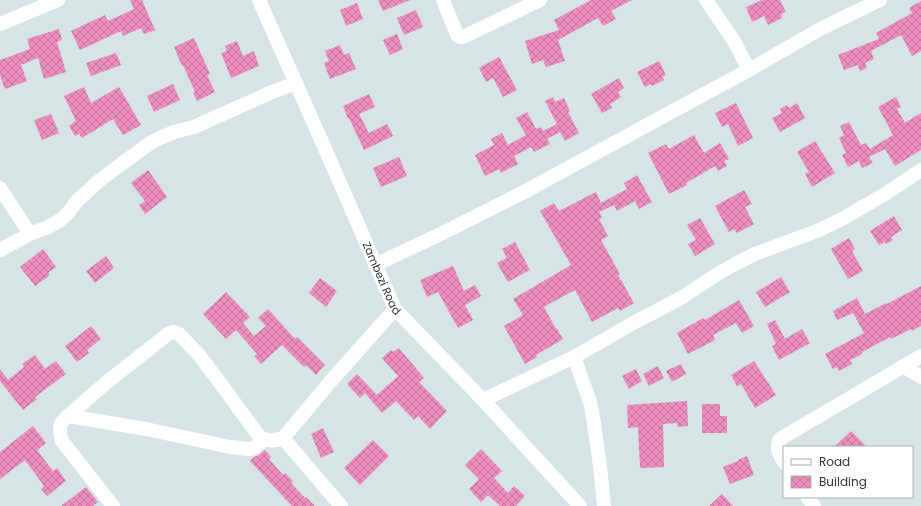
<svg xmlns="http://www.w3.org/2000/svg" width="921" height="506" font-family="Poppins,sans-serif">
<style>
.building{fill:url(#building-cross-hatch)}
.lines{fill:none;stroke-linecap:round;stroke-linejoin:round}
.minor{stroke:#fff;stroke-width:14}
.labels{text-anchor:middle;stroke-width:3;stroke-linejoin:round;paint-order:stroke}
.street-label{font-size:11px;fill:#2d3233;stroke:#fff}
</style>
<defs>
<pattern id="building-cross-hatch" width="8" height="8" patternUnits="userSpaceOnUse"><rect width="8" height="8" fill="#ed8ebf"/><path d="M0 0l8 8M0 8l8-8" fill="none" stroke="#c0759c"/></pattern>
</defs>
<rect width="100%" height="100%" fill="#d6e4e6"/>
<g class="building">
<polygon points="130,0 142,0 155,30 144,34 141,28 123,36 121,31 80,50 71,31 105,15 108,21 134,9"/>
<polygon points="378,0 410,0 383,11"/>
<polygon points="591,0 632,0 611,11 616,19 603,26 598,18 558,40 565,61 546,67 543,60 532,64 525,41 559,30 554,20"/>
<polygon points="762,0 780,0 786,12 781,14 782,18 768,25 764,16 752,22 746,7"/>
<polygon points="921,1 921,51 912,56 901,35 871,51 874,59 865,63 867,68 860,71 858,65 844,70 838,55 879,39 876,33 912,13 909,8"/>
<polygon points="357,3 363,19 346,26 340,10"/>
<polygon points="416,10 423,27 404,35 397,18"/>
<polygon points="59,29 62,40 57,42 66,72 44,79 38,58 21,65 27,81 5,89 0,75 0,60 30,49 27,39"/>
<polygon points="397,34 403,49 390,55 383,40"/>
<polygon points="194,38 210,74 207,75 215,92 197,101 193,93 195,92 183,65 182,66 174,47"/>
<polygon points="237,41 243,56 254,51 259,66 231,78 221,53 227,51 225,46"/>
<polygon points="340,45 344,55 349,53 356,69 330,79 324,63 329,61 325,51"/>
<polygon points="116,53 121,65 91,76 86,63"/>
<polygon points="499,57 517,90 503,97 493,78 486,82 479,68"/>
<polygon points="659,61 666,75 662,77 664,80 652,86 651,84 645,87 637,72"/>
<polygon points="619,78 624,88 618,92 621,97 610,104 612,108 602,113 591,94"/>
<polygon points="173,84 180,100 154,112 147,96"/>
<polygon points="84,87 91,103 119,87 141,125 123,135 113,119 82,138 79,134 75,136 69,126 76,121 64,96"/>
<polygon points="369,94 375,107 359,114 369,133 387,124 393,136 364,150 349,118 348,119 343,106"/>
<polygon points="553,97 555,102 564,98 570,111 568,112 579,133 565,141 560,132 547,139 550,144 534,152 531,147 514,156 518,164 501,173 499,169 485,176 475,155 494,145 491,139 502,133 508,145 526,135 516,118 527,112 536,129 541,127 543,131 557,124 545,101"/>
<polygon points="896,97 901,107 897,109 905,123 921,113 921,150 895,166 885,149 869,157 873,163 862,168 859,161 848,167 842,155 846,153 839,138 844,135 840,126 849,122 861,145 866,143 870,149 893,135 878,107"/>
<polygon points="736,103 753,138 738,146 728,124 722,127 715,113"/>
<polygon points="797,103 805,118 780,132 772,118 782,113 780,109 787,105 789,108"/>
<polygon points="51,114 59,133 42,140 34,120"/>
<polygon points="694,135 704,153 720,143 729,159 724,161 727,166 718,171 715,166 686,183 687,185 669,194 648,153 666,144 669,149"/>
<polygon points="815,141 835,173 812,187 805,174 809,172 797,152"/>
<polygon points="399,157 407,176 381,187 373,168"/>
<polygon points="148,170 167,197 145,214 139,205 145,201 131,183"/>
<polygon points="637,175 652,202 639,209 635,201 617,211 614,205 599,212 602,218 599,219 608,236 601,240 620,274 618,275 634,303 620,311 618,308 592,322 575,290 560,298 544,307 556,329 557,329 563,339 536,355 537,357 525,364 504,326 523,315 513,299 571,265 540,211 554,203 559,211 596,192 601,203 627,189 624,183"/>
<polygon points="744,190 752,204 745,207 754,224 737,233 734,229 729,232 715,206"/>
<polygon points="894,216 902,230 891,237 893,240 886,244 885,242 879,245 870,231"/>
<polygon points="700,218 715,244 695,256 688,244 696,240 687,225"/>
<polygon points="849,238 855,249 852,251 863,271 848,279 831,249"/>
<polygon points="515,242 530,270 508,282 497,263 507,258 502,249"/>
<polygon points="43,249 56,267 48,273 50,275 35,286 20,267"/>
<polygon points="106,256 114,268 95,283 86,271"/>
<polygon points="453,266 464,291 475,285 481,296 465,305 473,320 458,328 438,292 427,297 420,280"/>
<polygon points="781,277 790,292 765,307 756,292"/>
<polygon points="320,278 337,291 326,307 309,293"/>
<polygon points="921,286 921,326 912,331 911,329 891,339 890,337 862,352 862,354 850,360 852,364 839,371 837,367 833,369 825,354 864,333 853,313 837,320 833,311 857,298 865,314 886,303 887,304"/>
<polygon points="226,292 250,317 243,323 254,336 266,326 258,318 268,309 295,339 297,337 325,365 316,375 306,365 304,367 282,345 261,364 254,356 257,354 236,330 226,339 203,314"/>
<polygon points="739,300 754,326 742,333 736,323 713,335 715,340 688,354 677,333 703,318 705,320"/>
<polygon points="775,320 785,339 802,329 810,343 779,360 772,346 776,344 767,324"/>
<polygon points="91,326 101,339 87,350 89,353 77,362 65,346"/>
<polygon points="399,348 424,378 419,382 447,411 430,429 418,416 414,420 396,401 382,413 365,393 360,398 347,384 357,374 377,395 398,376 382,358 391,350 393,352"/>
<polygon points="35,355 45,369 56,361 66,374 35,397 37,399 23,410 0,381 0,369 8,380 24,367 22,364"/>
<polygon points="754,361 776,395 755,408 741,384 737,386 731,375"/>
<polygon points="681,364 686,374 672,382 666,371"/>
<polygon points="658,366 664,378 649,386 643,374"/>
<polygon points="636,369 642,381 629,389 622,376"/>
<polygon points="687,401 688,426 678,427 677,423 663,424 664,467 640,468 638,427 628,428 627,405"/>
<polygon points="702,404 720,404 720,416 727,416 727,433 702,433"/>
<polygon points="33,426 46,443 37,450 53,471 57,468 66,481 47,496 41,489 44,486 25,460 0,479 0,452"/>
<polygon points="323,428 334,452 321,458 311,434"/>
<polygon points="851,431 867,447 834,447"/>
<polygon points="373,440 389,456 360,485 344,468"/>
<polygon points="481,449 502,471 494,478 508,493 514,486 525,496 516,506 500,506 488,495 481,502 469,489 479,479 465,465"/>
<polygon points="265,450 271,457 269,459 283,475 285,473 293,481 291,483 305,498 306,497 315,506 292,506 250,461 254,457 259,455"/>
<polygon points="747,456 754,475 730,484 723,467 738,461 738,460"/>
<polygon points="86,487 98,502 93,506 61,506"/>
<polygon points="722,494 733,506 709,506"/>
</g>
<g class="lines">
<g class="minor">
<path id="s1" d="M259 0 330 160 395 309 483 400 580 506"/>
<polyline points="443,0 457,35 460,37 463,37 540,0"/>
<polyline points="706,0 734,41 749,70"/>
<polyline points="0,24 58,0"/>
<polyline points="0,188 30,234"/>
<polyline points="0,250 30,234 46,228 59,221 67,214 77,201 99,181 120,165 149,144 160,138 174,132 194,127 272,92 296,83"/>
<polyline points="375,265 451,229 524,192 662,117 749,70 822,28 880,0"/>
<polyline points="574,357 585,388 590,402 593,417 600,466 604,506"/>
<polyline points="903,366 921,377"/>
<polyline points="483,400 574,357 637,321 681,298 719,273 737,263 755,254 817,231 842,219 885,194 921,170"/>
<polyline points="68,416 146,429 230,447 250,449 254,448 264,440"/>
<polyline points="283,438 341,506"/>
<path d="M784 462C779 453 775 449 780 439L921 356"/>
<polyline points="807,497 814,506"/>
<path d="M113 506 62 441C59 429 58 424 68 416L107 382 168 334 174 332 179 334 199 355 215 376 259 436C267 442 274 441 283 438L330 382 395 309"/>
</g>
</g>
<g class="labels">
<g class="street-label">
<text dy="4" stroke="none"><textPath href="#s1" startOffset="304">Zambezi Road</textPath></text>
</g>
</g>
<rect x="783" y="446" width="130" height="52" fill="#ffffff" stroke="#abadad"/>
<rect x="791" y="459" width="20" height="6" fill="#ffffff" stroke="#abadad"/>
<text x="819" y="466" font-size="12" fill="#2d3233">Road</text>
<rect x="791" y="476" width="20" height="12" fill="url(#building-cross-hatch)" stroke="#abadad"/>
<text x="819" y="486" font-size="12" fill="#2d3233">Building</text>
</svg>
